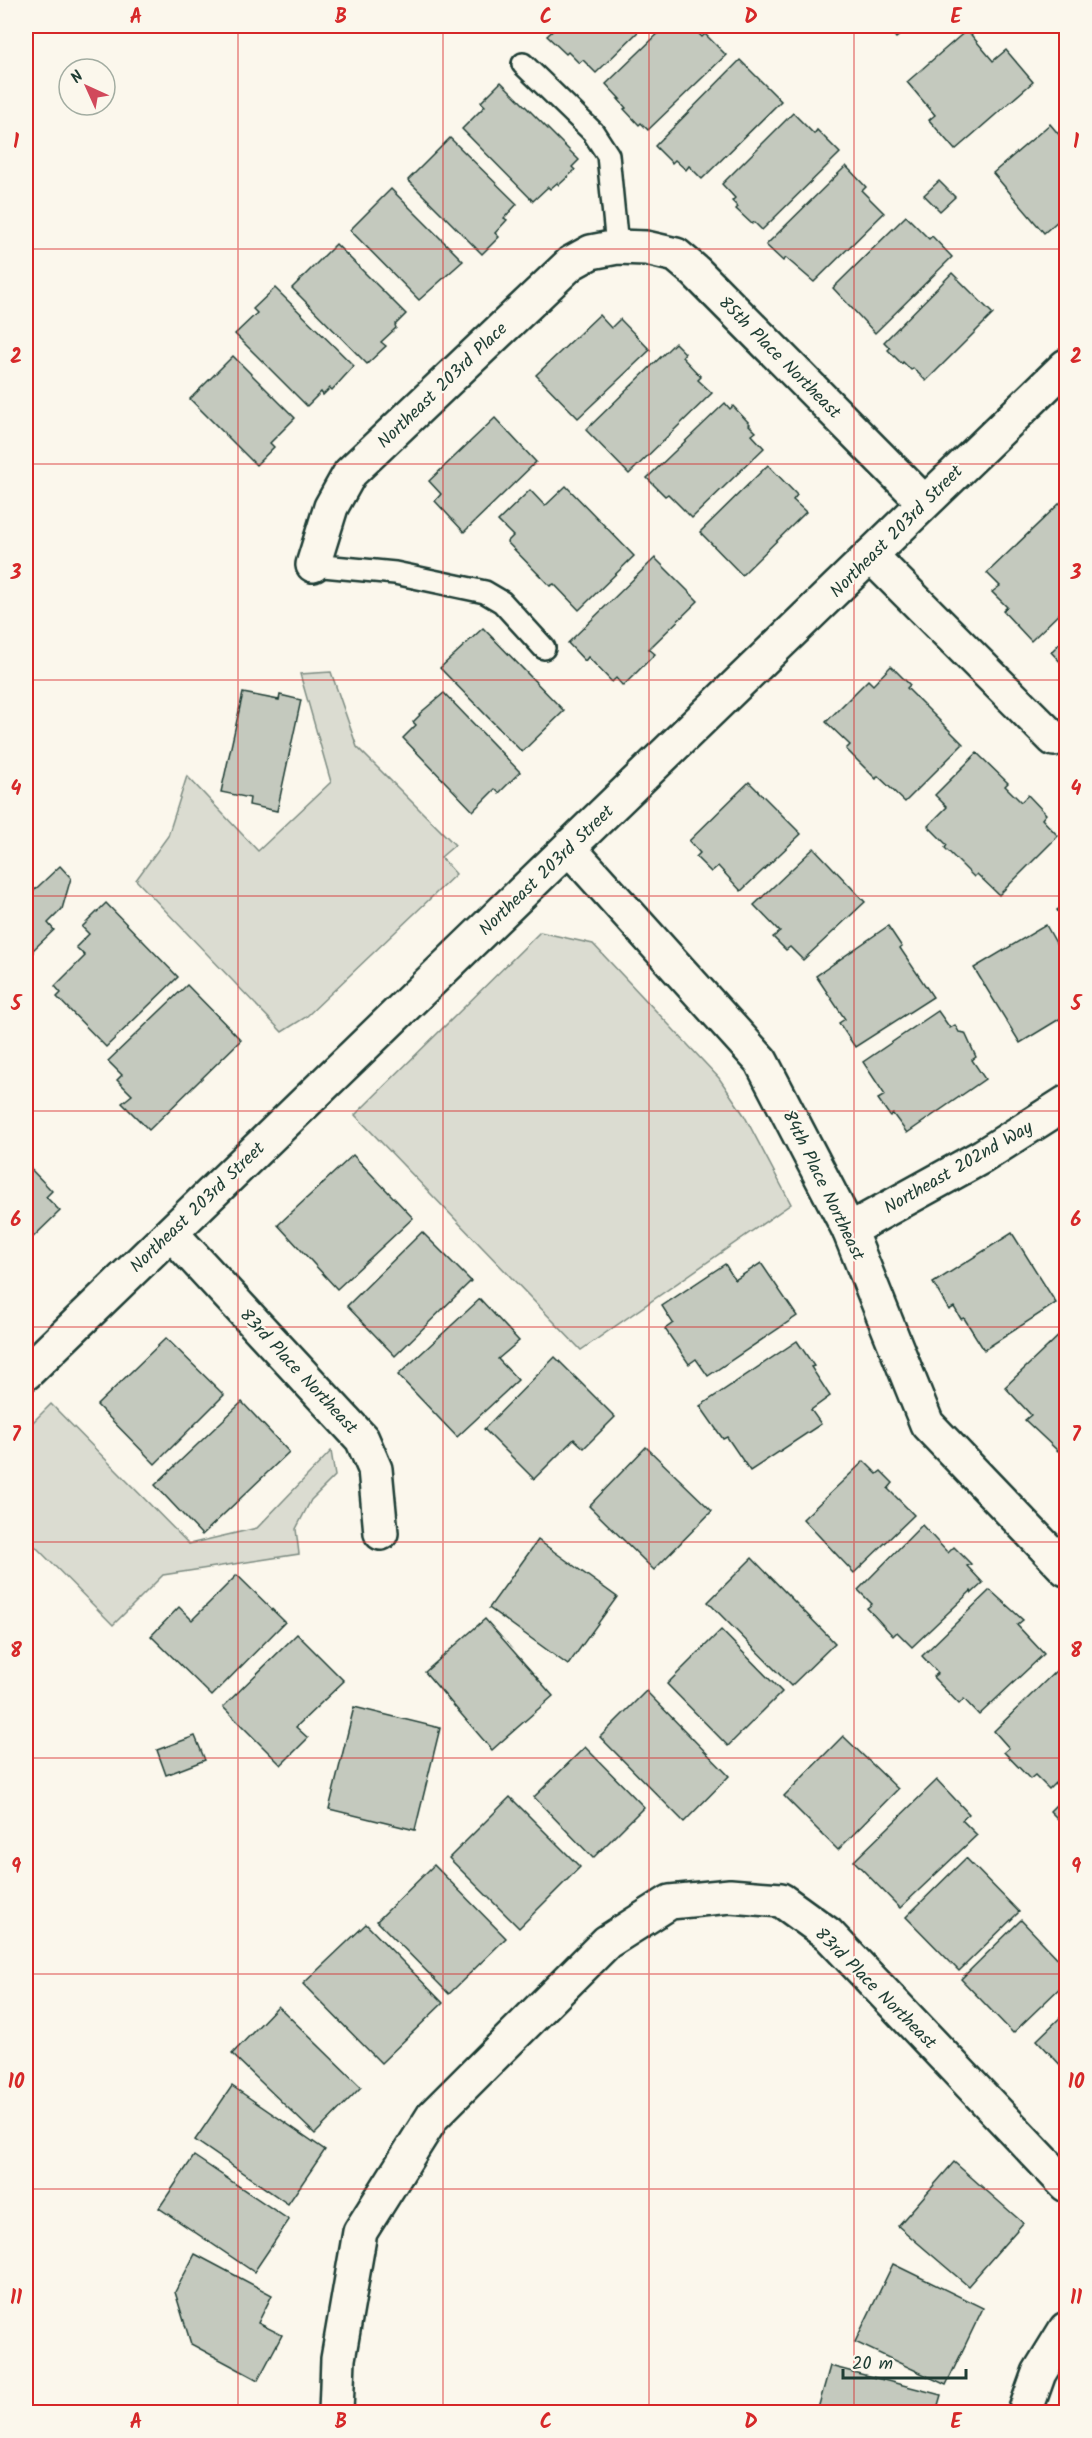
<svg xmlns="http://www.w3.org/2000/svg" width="1092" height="2438" font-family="Kalam,sans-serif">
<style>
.green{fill:#dbdcd1;stroke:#7d8c82;stroke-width:1.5}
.building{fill:#c4c9be;stroke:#1f3d34;stroke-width:1.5}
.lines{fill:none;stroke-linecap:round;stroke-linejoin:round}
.service-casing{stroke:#1f3d34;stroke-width:26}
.minor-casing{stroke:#1f3d34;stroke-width:38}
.tertiary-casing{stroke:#1f3d34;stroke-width:38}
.service{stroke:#fbf7ec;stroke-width:21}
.minor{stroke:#fbf7ec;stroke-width:33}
.tertiary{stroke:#fbf7ec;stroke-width:33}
.grid{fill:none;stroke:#d62828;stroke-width:1.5;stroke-opacity:0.55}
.labels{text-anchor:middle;stroke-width:4.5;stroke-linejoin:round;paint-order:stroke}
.street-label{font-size:18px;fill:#1f3d34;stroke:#fbf7ec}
.neatline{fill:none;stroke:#d62828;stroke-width:2}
.grid-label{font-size:20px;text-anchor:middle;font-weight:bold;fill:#d62828}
</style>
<rect width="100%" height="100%" fill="#fbf7ec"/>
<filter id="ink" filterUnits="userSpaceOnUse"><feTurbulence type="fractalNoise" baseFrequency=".0167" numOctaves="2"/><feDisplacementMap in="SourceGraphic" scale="12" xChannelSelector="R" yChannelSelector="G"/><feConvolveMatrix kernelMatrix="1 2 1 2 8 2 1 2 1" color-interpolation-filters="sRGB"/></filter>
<g filter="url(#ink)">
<g class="green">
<polygon points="331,672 357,747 455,845 441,857 456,874 306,1017 282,1032 136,880 168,836 187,776 258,851 331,782 300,674"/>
<polygon points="540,932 593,944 719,1078 744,1115 791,1204 581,1350 355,1115"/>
<polygon points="51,1404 189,1544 257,1528 331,1451 335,1476 311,1500 296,1529 299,1554 163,1575 113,1625 26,1537 26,1429"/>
</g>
<g class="building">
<polygon points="558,26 644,26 596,73 583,60 579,63 568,52 566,54 547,36"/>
<polygon points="666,26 691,26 702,37 705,34 726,55 648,130 641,123 639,125 624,109 626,108 618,99 620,99 606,84"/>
<polygon points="887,26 912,26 896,38"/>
<polygon points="967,30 993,61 1006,50 1033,82 955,150 929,120 935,115 907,82"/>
<polygon points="740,60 781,101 702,179 689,166 686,170 675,160 672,163 655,146"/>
<polygon points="501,82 579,160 572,167 575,170 559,185 557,183 550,189 548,187 533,201 462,129 485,106 481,102"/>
<polygon points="793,113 814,134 817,130 840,153 762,230 754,222 752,224 736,209 738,207 732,201 735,198 722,184"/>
<polygon points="1050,124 1066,143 1066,214 1044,233 993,173"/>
<polygon points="450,138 517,204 504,218 507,220 495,233 499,237 482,254 408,180"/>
<polygon points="846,166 866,187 862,191 884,213 814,282 786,258 783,261 766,245"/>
<polygon points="939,181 955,197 940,211 924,195"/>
<polygon points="391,189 463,261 419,300 350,230"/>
<polygon points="906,216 929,239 932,236 952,257 875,333 833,288"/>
<polygon points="336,244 406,314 395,325 396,328 381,342 386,346 367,364 292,288"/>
<polygon points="952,273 993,314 926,381 913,368 911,370 903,362 902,364 888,350 890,348 884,342"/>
<polygon points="275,288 354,366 332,390 330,388 323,395 321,392 307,406 235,334 257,313 253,309"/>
<polygon points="599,315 611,328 620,319 650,350 578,418 536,375"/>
<polygon points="675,343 685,353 682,357 701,377 698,380 712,393 629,474 586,430"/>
<polygon points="233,356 295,418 270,443 274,447 256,465 190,399"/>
<polygon points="725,403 730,409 733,406 750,424 749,425 756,432 752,435 764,448 692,518 668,494 665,496 647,478"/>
<polygon points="495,418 536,462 464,532 435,501 441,494 429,481"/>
<polygon points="768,465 797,495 793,500 806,512 742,575 700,532"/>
<polygon points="566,486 634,556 579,610 554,584 550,586 507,542 513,536 498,521 530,490 545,506"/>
<polygon points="1062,501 1066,505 1066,607 1031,641 1003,611 1007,607 992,592 1000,586 987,573"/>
<polygon points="655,558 698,601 649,649 655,654 623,686 616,678 612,682 588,657 585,661 568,643"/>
<polygon points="483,628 564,711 522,752 440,668"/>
<polygon points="1066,637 1066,668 1051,652"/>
<polygon points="891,666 910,685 907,688 963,744 905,802 878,776 876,779 846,749 850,745 826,722 868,680 873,685"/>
<polygon points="243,693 279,700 280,695 301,700 277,811 249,805 250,798 221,792"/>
<polygon points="444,693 520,772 499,793 495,789 473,811 403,738 416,725 413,722 420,715 419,714"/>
<polygon points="977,753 1008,783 1005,786 1021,802 1028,795 1046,814 1042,819 1058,836 999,895 977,874 974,877 945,848 947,845 928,826 947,807 935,795"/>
<polygon points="749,782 801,834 741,891 718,866 711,872 696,857 700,853 689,841"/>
<polygon points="814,848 865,902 803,960 790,947 786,950 773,937 780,932 754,905"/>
<polygon points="60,866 71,878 62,909 48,923 54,930 33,950 33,980 26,980 26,898"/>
<polygon points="106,903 178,977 106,1047 57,997 61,993 55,986 85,956 76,947 89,934 82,927"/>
<polygon points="1066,904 1066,925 1057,910"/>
<polygon points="1046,925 1066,961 1066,1015 1020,1043 974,968"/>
<polygon points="888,926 902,947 900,948 933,997 855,1047 839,1023 845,1019 816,976"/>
<polygon points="187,985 241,1040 149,1130 122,1103 132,1095 117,1080 122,1075 108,1061"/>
<polygon points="938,1011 950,1028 955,1025 959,1032 965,1033 976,1057 972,1060 985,1079 907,1133 893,1114 890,1116 878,1099 885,1095 863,1062"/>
<polygon points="353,1155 413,1218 337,1289 278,1225"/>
<polygon points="26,1164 52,1191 46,1197 60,1211 26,1244"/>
<polygon points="422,1232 471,1281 395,1356 347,1306"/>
<polygon points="1012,1233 1056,1303 984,1350 964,1318 961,1319 954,1307 949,1310 933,1283"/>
<polygon points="761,1263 797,1316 708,1376 696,1359 689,1364 665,1329 673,1323 662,1306 725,1264 735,1280"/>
<polygon points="480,1299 519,1341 498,1359 518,1380 457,1437 398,1375"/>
<polygon points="1066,1329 1066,1444 1058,1451 1025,1420 1031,1415 1005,1387"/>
<polygon points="166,1338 224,1395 155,1464 97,1405"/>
<polygon points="797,1341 814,1366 811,1367 830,1396 811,1410 821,1424 750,1471 727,1437 723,1439 700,1406"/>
<polygon points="555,1357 615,1417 584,1448 574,1439 534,1479 484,1429"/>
<polygon points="242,1402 289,1452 202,1535 155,1485"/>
<polygon points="646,1447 712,1511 654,1570 589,1506"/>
<polygon points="864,1461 877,1474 881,1471 893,1483 888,1489 914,1515 854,1573 803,1519"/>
<polygon points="922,1525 948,1553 954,1547 971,1564 967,1566 983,1583 972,1593 971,1591 912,1647 897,1632 893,1636 867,1608 872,1604 858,1590"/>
<polygon points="538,1540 617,1597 568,1665 489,1608"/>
<polygon points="752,1558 835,1643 791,1686 708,1602"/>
<polygon points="237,1575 285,1622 212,1696 151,1636 179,1607 192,1620"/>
<polygon points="990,1590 1023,1620 1017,1625 1044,1654 979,1715 964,1699 959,1704 933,1677 938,1673 922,1656"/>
<polygon points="485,1619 553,1696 492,1750 425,1672"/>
<polygon points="721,1630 782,1692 728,1746 667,1684"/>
<polygon points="297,1634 344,1681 296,1727 308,1738 281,1765 223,1707"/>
<polygon points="1062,1665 1066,1670 1066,1772 1049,1789 1035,1775 1030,1779 1004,1752 1009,1748 994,1731"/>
<polygon points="646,1691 729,1776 684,1822 600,1737"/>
<polygon points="354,1707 440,1728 415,1830 329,1809"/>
<polygon points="195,1736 205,1760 166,1775 157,1750"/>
<polygon points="843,1736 898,1789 838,1850 784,1796"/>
<polygon points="585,1747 644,1807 593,1858 534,1797"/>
<polygon points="937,1780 969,1814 962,1820 977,1835 900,1908 854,1861"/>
<polygon points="1066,1795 1066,1826 1065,1826 1050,1811"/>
<polygon points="510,1797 580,1867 519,1928 449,1858"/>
<polygon points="966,1858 1019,1912 959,1971 906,1917"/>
<polygon points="434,1865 506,1938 449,1994 377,1921"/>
<polygon points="1021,1920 1066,1967 1066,1982 1013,2033 961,1979"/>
<polygon points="366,1924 443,2003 381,2063 303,1984"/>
<polygon points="278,2006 361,2087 315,2134 232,2054"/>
<polygon points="1066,2012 1066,2071 1037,2040"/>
<polygon points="232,2086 325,2150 288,2204 195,2140"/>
<polygon points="194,2156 289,2220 254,2272 159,2208"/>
<polygon points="954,2162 1023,2223 968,2286 898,2226"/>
<polygon points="195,2254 272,2295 258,2323 282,2335 258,2380 191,2344 175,2292"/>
<polygon points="893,2264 983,2308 946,2385 855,2342"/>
<polygon points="830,2366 941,2395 936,2412 817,2412"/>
</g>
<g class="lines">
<defs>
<g id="service">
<polyline points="523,64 593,132 608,155 617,247"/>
<polyline points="313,565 395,573 485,592 502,602 544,648"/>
</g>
<g id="minor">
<polyline points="871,556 1054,739"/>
<polyline points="313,565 331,507 350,473 571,263 591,252 617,247 646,248 676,255 696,272 924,502"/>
<polyline points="569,848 761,1061 849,1230 927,1424 1066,1569"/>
<polyline points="849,1230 983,1156 1066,1103"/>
<polyline points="171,1233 362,1439 375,1469 381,1533"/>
<polyline points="336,2412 338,2359 360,2232 433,2116 607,1942 670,1902 730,1896 781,1900 828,1934 1066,2185"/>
<polyline points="1025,2412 1039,2373 1066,2329"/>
</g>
<polyline id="tertiary" points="26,1373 1066,366"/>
</defs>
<use href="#service" class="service-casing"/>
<use href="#minor" class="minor-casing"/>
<use href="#tertiary" class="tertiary-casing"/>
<use href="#service" class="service"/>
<use href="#minor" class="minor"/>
<use href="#tertiary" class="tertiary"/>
</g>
</g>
<path class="grid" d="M238 26V2412M443 26V2412M649 26V2412M854 26V2412M26 249H1066M26 464H1066M26 680H1066M26 896H1066M26 1111H1066M26 1327H1066M26 1542H1066M26 1758H1066M26 1974H1066M26 2189H1066"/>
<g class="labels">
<g class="street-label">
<text transform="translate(780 357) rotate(45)" y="6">85th Place Northeast</text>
<text transform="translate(442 385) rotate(-44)" y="6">Northeast 203rd Place</text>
<text transform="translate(896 531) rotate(-45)" y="6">Northeast 203rd Street</text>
<text transform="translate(546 870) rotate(-44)" y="6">Northeast 203rd Street</text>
<text transform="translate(958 1167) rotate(-30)" y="6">Northeast 202nd Way</text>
<text transform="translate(824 1185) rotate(64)" y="6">84th Place Northeast</text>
<text transform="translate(197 1207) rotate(-44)" y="6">Northeast 203rd Street</text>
<text transform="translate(299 1371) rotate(47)" y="6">83rd Place Northeast</text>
<text transform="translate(876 1988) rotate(45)" y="6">83rd Place Northeast</text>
</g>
</g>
<rect width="1092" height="2438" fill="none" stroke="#fbf7ec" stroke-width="66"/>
<g transform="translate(87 87) rotate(315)"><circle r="28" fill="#fbf7ec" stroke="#a3ada2" stroke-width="1.5"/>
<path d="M0-4.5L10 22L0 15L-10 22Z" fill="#d1495b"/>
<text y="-9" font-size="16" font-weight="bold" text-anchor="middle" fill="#1f3d34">N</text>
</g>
<path d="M843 2369v9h123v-9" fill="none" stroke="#1f3d34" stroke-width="3"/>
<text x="852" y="2369" font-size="18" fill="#1f3d34" stroke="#fbf7ec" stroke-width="4.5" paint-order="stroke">20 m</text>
<rect x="33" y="33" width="1026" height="2372" class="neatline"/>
<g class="grid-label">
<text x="136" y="23">A</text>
<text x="341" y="23">B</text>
<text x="546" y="23">C</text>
<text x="751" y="23">D</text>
<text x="956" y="23">E</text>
<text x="16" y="148">1</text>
<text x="1076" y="148">1</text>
<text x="16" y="363">2</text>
<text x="1076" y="363">2</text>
<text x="16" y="579">3</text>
<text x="1076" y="579">3</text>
<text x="16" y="795">4</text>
<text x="1076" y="795">4</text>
<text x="16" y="1010">5</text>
<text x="1076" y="1010">5</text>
<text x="16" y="1226">6</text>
<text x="1076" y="1226">6</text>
<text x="16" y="1441">7</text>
<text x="1076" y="1441">7</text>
<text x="16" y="1657">8</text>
<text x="1076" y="1657">8</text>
<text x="16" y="1873">9</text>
<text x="1076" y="1873">9</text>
<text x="16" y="2088">10</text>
<text x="1076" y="2088">10</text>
<text x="16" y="2304">11</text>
<text x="1076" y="2304">11</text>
<text x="136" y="2428">A</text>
<text x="341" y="2428">B</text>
<text x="546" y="2428">C</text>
<text x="751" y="2428">D</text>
<text x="956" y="2428">E</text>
</g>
</svg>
